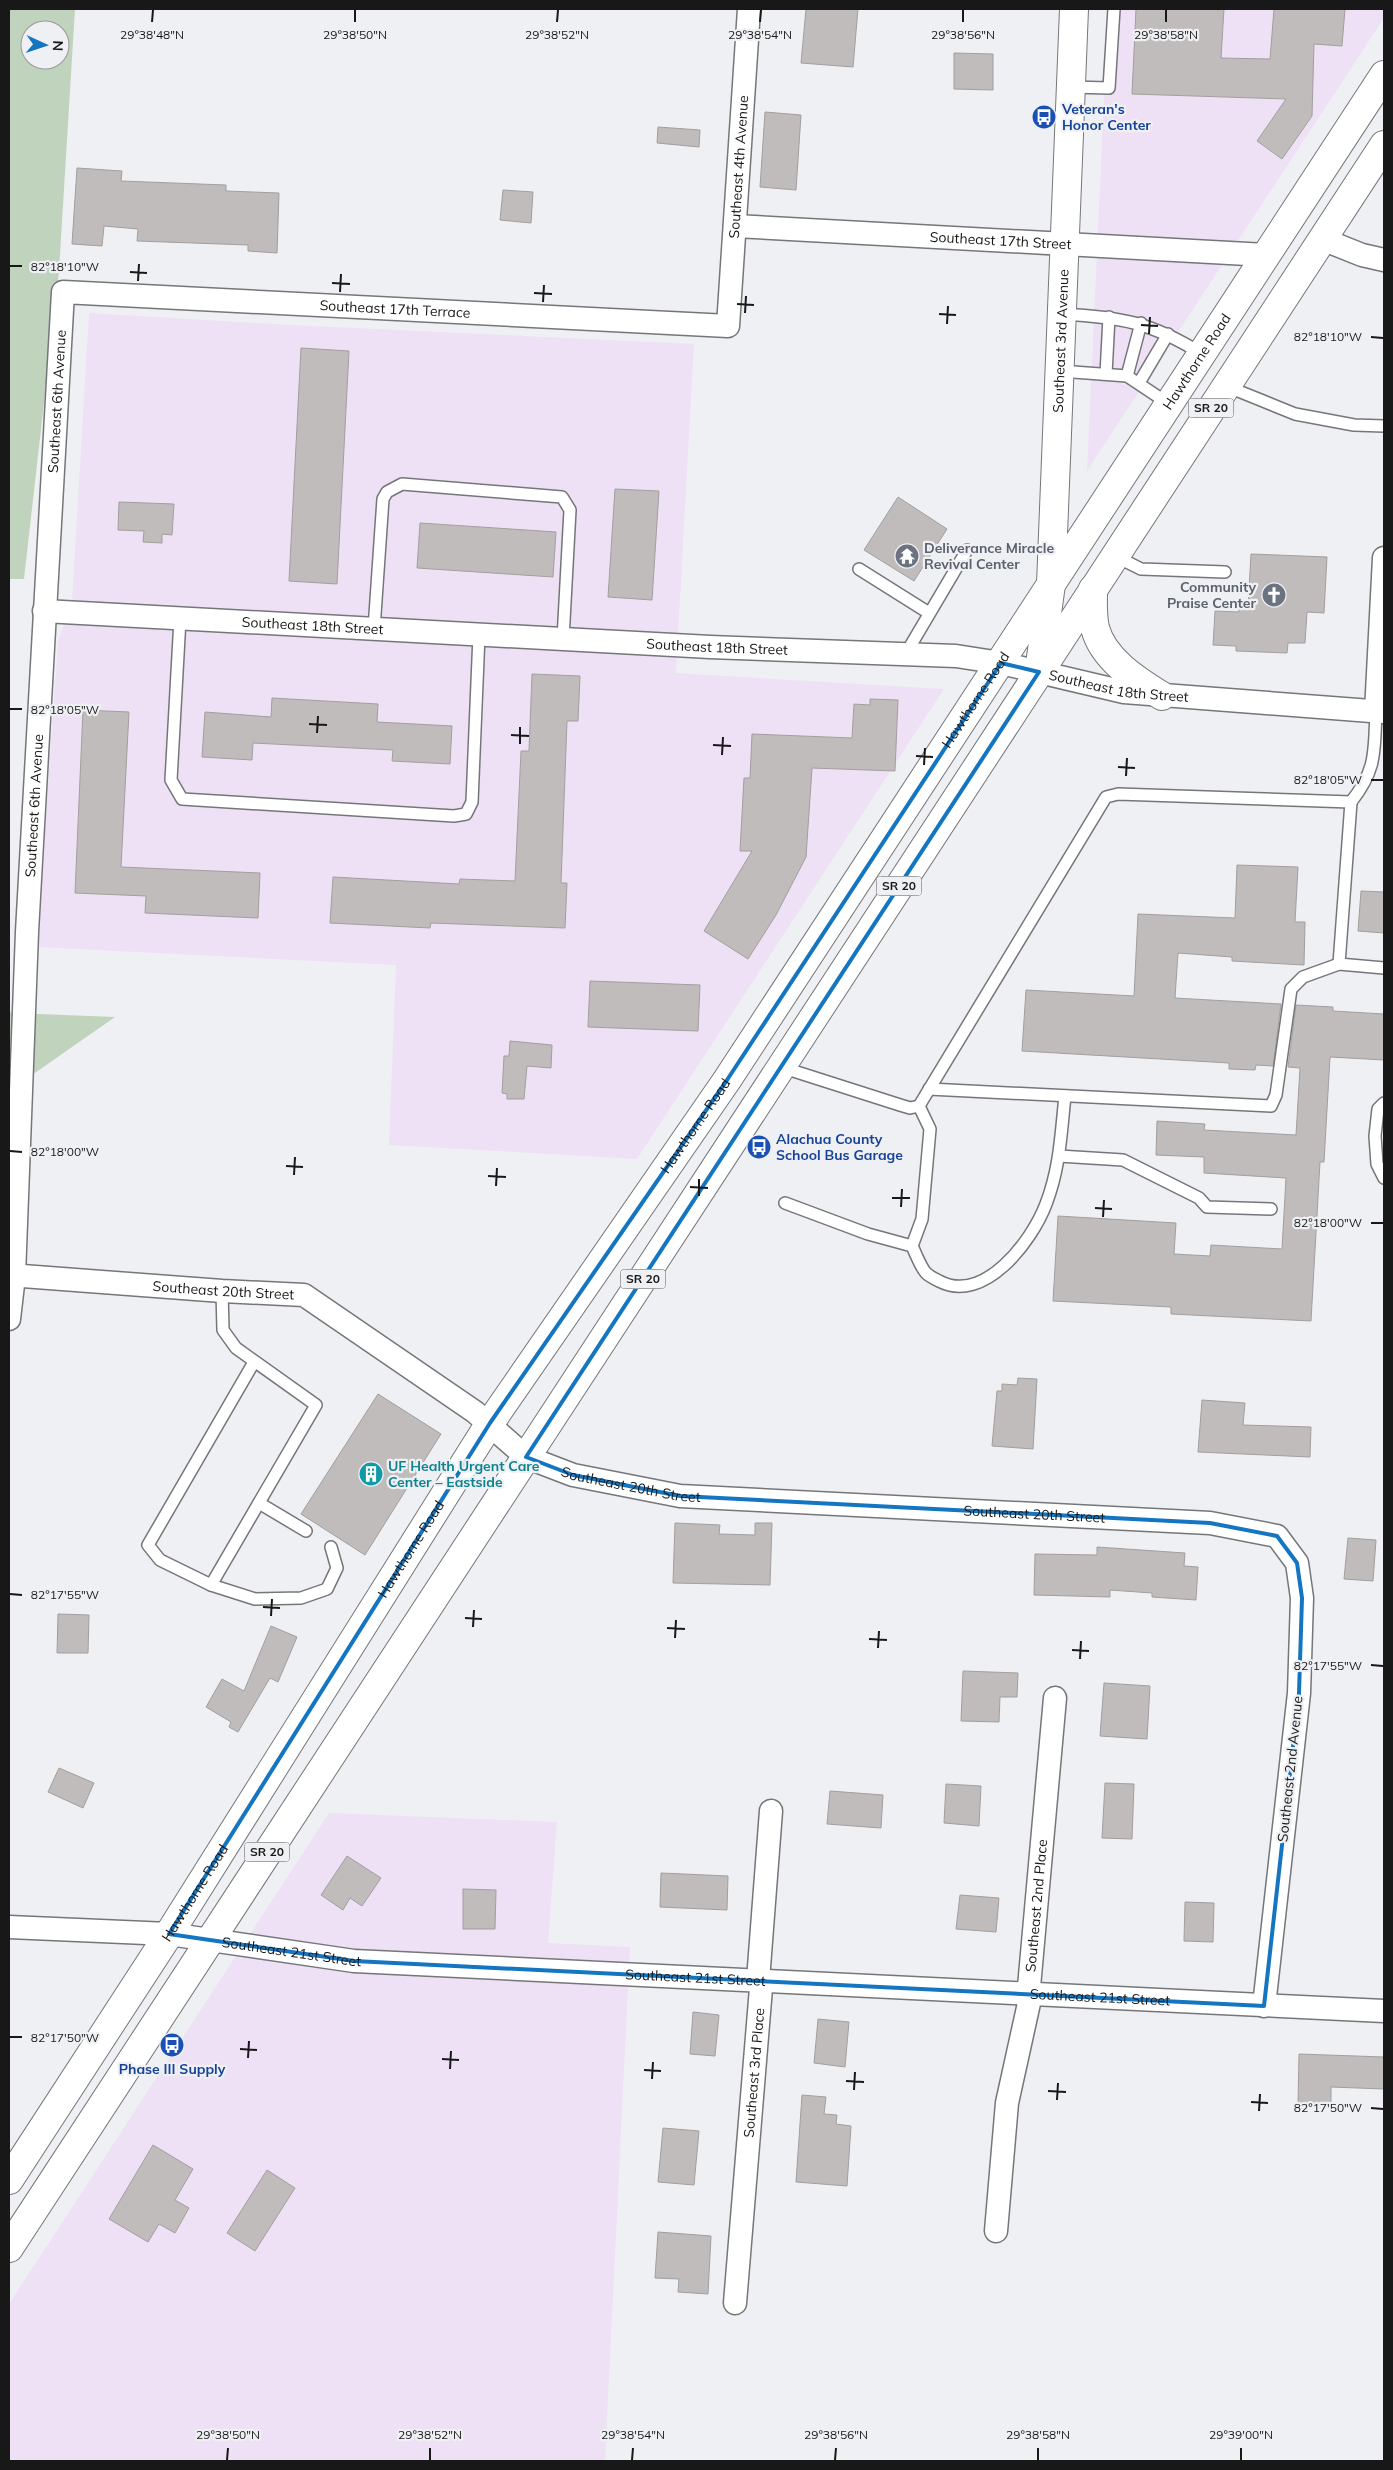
<svg xmlns="http://www.w3.org/2000/svg" width="1393" height="2470" font-family="Mulish,sans-serif">
<style>
.commercial{fill:#eee1f5}
.green{fill:#c0d3bc;fill-rule:evenodd}
.building{fill:#c1bcbc;stroke:#a39e9e}
.lines{fill:none;stroke-linecap:round;stroke-linejoin:round}
.lane-casing{stroke:#75767a;stroke-width:14}
.street-casing{stroke:#75767a;stroke-width:25}
.secondary-casing{stroke:#75767a;stroke-width:30}
.highway-casing{stroke:#75767a;stroke-width:30}
.lane{stroke:#fff;stroke-width:11}
.street{stroke:#fff;stroke-width:22}
.secondary{stroke:#fff;stroke-width:28}
.highway{stroke:#fff;stroke-width:28}
.marked{fill:none;stroke:#1475c1;stroke-width:4;stroke-linejoin:round}
.ticks{fill:none;stroke:#181819;stroke-width:2}
.labels{text-anchor:middle;stroke-width:4.5;stroke-linejoin:round;paint-order:stroke}
.shield{fill:#eff0f4;stroke:#58595b;stroke-width:1}
.shield-label{font-size:12px;font-weight:bold;fill:#181819}
.transit-label{font-size:14px;font-weight:bold;fill:#164399;stroke:#eff0f4;text-anchor:start}
.street-label{font-size:14px;fill:#181819;stroke:#eff0f4}
.worship-label{font-size:14px;font-weight:bold;fill:#5b616d;stroke:#eff0f4;text-anchor:start}
.culture-label{font-size:14px;font-weight:bold;fill:#0d838f;stroke:#eff0f4;text-anchor:start}
.ticks-label{font-size:12px;text-anchor:middle;fill:#181819;stroke:#eff0f4;stroke-width:4.5;stroke-linejoin:round;paint-order:stroke}
</style>
<rect width="100%" height="100%" fill="#eff0f4"/>
<g class="commercial">
<polygon points="1108,9 1384,9 1384,18 1087,471"/>
<polygon points="89,313 290,325 694,344 676,673 944,689 637,1159 389,1145 396,965 37,947 58,642 72,601"/>
<polygon points="329,1813 557,1822 548,1943 630,1947 605,2461 9,2461 9,2304"/>
</g>
<g class="green">
<path d="M9 9H75L59 271 24 579H9ZM30 30H60V60H30Z"/>
<polygon points="9,1012 14,1013 115,1017 9,1091"/>
</g>
<g class="building">
<polygon points="806,9 858,9 853,67 801,63"/>
<polygon points="1136,9 1224,9 1221,58 1270,59 1274,9 1345,9 1342,46 1314,44 1312,116 1282,159 1257,141 1286,99 1132,94"/>
<polygon points="954,53 993,54 993,90 954,89"/>
<polygon points="765,112 801,115 796,190 760,187"/>
<polygon points="658,127 700,130 699,147 657,143"/>
<polygon points="77,168 122,171 121,181 226,185 226,191 279,193 277,253 248,251 248,245 137,241 138,229 104,226 102,246 72,244"/>
<polygon points="503,190 533,192 531,223 500,220"/>
<polygon points="301,348 349,351 337,584 289,581"/>
<polygon points="615,489 659,491 652,600 608,597"/>
<polygon points="898,497 947,529 914,581 864,550"/>
<polygon points="119,502 174,504 172,535 162,534 162,543 143,542 144,531 118,530"/>
<polygon points="420,523 556,532 553,577 417,568"/>
<polygon points="1251,554 1327,557 1324,613 1307,612 1305,643 1288,643 1287,653 1236,651 1236,646 1213,645 1215,611 1239,612 1239,607 1248,607"/>
<polygon points="532,674 580,676 578,721 567,721 561,883 567,883 565,928 431,923 430,928 330,923 333,877 459,884 460,879 515,881 521,751 529,751"/>
<polygon points="272,698 378,704 377,722 452,726 450,764 392,761 393,750 253,743 252,760 202,757 205,712 271,717"/>
<polygon points="870,699 898,700 895,771 812,768 806,857 776,915 748,959 704,931 752,851 740,851 744,778 750,778 752,734 852,738 854,704 870,705"/>
<polygon points="83,710 129,712 121,867 260,873 258,918 145,913 146,896 75,893"/>
<polygon points="1237,865 1298,867 1295,922 1305,922 1304,965 1232,961 1232,957 1178,953 1175,998 1281,1004 1273,1066 1256,1065 1255,1070 1229,1069 1229,1063 1022,1051 1026,990 1134,996 1138,914 1235,918"/>
<polygon points="1361,891 1384,892 1384,933 1358,931"/>
<polygon points="590,981 700,985 698,1031 588,1027"/>
<polygon points="1296,1005 1333,1007 1333,1011 1384,1014 1384,1060 1330,1057 1324,1162 1320,1162 1311,1321 1171,1314 1171,1307 1053,1301 1058,1216 1176,1223 1174,1254 1210,1256 1211,1245 1282,1249 1286,1178 1204,1173 1204,1157 1156,1155 1157,1121 1205,1124 1204,1130 1296,1135 1300,1068 1288,1067"/>
<polygon points="510,1041 552,1045 551,1068 527,1066 524,1099 507,1099 507,1094 502,1093 504,1056 509,1056"/>
<polygon points="1018,1378 1037,1379 1033,1449 992,1446 997,1391 1002,1391 1002,1384 1017,1385"/>
<polygon points="378,1394 441,1434 365,1555 301,1514"/>
<polygon points="1202,1400 1245,1403 1243,1425 1311,1427 1310,1457 1198,1452"/>
<polygon points="675,1523 720,1525 719,1534 755,1535 755,1523 772,1523 770,1585 673,1583"/>
<polygon points="1348,1538 1376,1540 1373,1581 1344,1579"/>
<polygon points="1097,1547 1185,1553 1184,1566 1198,1567 1196,1600 1152,1597 1152,1593 1110,1590 1110,1597 1034,1595 1035,1554 1097,1555"/>
<polygon points="58,1614 89,1615 88,1653 57,1653"/>
<polygon points="271,1626 297,1637 278,1682 270,1678 238,1732 229,1727 231,1722 206,1707 222,1679 244,1691"/>
<polygon points="963,1671 1018,1673 1017,1697 1000,1697 999,1722 961,1721"/>
<polygon points="1104,1683 1150,1686 1147,1739 1100,1736"/>
<polygon points="59,1768 94,1783 83,1808 48,1792"/>
<polygon points="1105,1783 1134,1784 1132,1839 1102,1838"/>
<polygon points="946,1784 981,1786 979,1826 944,1823"/>
<polygon points="830,1791 883,1795 881,1828 827,1824"/>
<polygon points="347,1856 381,1878 362,1906 350,1898 343,1910 321,1895"/>
<polygon points="661,1873 728,1876 727,1910 660,1907"/>
<polygon points="463,1889 496,1890 495,1929 463,1929"/>
<polygon points="960,1895 999,1898 996,1932 956,1929"/>
<polygon points="1185,1902 1214,1903 1213,1942 1184,1941"/>
<polygon points="693,2012 719,2015 715,2056 690,2054"/>
<polygon points="818,2019 849,2022 845,2067 814,2063"/>
<polygon points="1299,2054 1384,2057 1384,2089 1331,2087 1331,2105 1298,2104"/>
<polygon points="802,2095 826,2097 824,2114 837,2115 836,2124 851,2126 847,2186 796,2182"/>
<polygon points="663,2128 699,2131 694,2185 658,2182"/>
<polygon points="153,2145 193,2169 175,2200 189,2208 175,2233 159,2224 148,2242 109,2219"/>
<polygon points="267,2170 295,2188 255,2251 227,2233"/>
<polygon points="658,2232 711,2236 708,2294 678,2292 679,2279 655,2278"/>
</g>
<g class="lines">
<defs>
<g id="lane">
<polyline points="1071,87 1109,88 1114,9"/>
<path d="M1062 314C1120 317 1151 322 1202 354"/>
<polyline points="1060,371 1127,376 1169,404"/>
<polyline points="1106,374 1109,317"/>
<polyline points="1127,376 1141,323"/>
<polyline points="1139,383 1168,334"/>
<polyline points="1226,386 1295,414 1354,425 1384,426"/>
<polyline points="1115,556 1141,569 1225,572"/>
<polyline points="859,569 929,613"/>
<polyline points="180,619 171,780 182,799 454,816 466,814 472,802 479,635"/>
<polyline points="374,629 383,499 387,492 402,484 562,497 570,510 563,639"/>
<polyline points="905,655 967,550"/>
<polyline points="1351,802 1339,964 1384,968"/>
<path d="M781 1067 900 1105 910 1108 919 1106 1106 797 1118 794 1351 802C1377 769 1374 752 1376 712"/>
<polyline points="929,1089 1271,1106 1276,1095 1291,989 1303,977 1339,964"/>
<polyline points="1384,1103 1378,1109 1375,1136 1377,1164 1384,1178"/>
<polyline points="1059,1156 1123,1160 1199,1198 1207,1207 1271,1209"/>
<path d="M785 1203 868 1234 912 1246C916 1254 920 1266 926 1273 929 1276 935 1279 939 1281 984 1305 1032 1241 1046 1204 1060 1168 1061 1133 1065 1096"/>
<polyline points="912,1246 922,1219 930,1129 919,1106"/>
<polyline points="254,1362 148,1545 160,1560 211,1585 255,1599 301,1598 327,1589 337,1568 331,1547"/>
<polyline points="259,1503 306,1531"/>
<polyline points="211,1585 316,1405 236,1348 223,1330 222,1291"/>
</g>
<g id="street">
<path id="s1" d="M735 226 1266 255"/>
<polyline points="1322,239 1362,255 1384,260"/>
<path id="s2" d="M44 611 710 647 956 656 1001 663 1124 692 1384 712"/>
<polyline points="1376,712 1384,558"/>
<path id="s3" d="M9 1275 222 1291 304 1295 475 1412 526 1457 573 1475 680 1496 1210 1523 1277 1536 1297 1563 1302 1598 1299 1693 1264 2006"/>
<path id="s4" d="M9 1319 14 1276 27 932 63 292 728 326 749 9"/>
<path id="s5" d="M9 1927 169 1934 354 1961 1384 2011"/>
<path id="s6" d="M996 2231 1007 2103 1031 1994 1029 1987 1055 1698"/>
<path id="s7" d="M735 2303 761 1988 758 1980 771 1811"/>
</g>
<g id="secondary">
<path id="s8" d="M1039 672 1051 584 1074 9"/>
</g>
<g id="highway">
<path d="M1093 589C1093 602 1092 615 1095 628 1103 659 1136 680 1162 696"/>
<path id="s9" d="M9 2180 169 1934 490 1423 727 1080 1384 75"/>
<polyline points="9,2248 1384,145"/>
</g>
</defs>
<use href="#lane" class="lane-casing"/>
<use href="#street" class="street-casing"/>
<use href="#secondary" class="secondary-casing"/>
<use href="#highway" class="highway-casing"/>
<use href="#lane" class="lane"/>
<use href="#street" class="street"/>
<use href="#secondary" class="secondary"/>
<use href="#highway" class="highway"/>
</g>
<path class="marked" d="M1001 663 1039 672 526 1457 573 1475 680 1496 1210 1523 1277 1536 1297 1563 1302 1598 1299 1693 1264 2006 354 1961 169 1934 490 1423 727 1080Z"/>
<path class="ticks" d="M152 22 153 10M355 22V10M557 22 558 10M760 22 761 10M963 22V10M1166 22V10M10 266H22M130 272 147 273M138 281 139 264M332 283 350 284M340 292 341 274M534 293 552 294M543 302 544 285M737 304 754 305M745 313 746 296M939 314 956 315M947 324 948 306M1141 325 1158 326M1149 334 1150 317M1371 337 1383 338M10 709H22M309 724 327 725M317 733 318 716M511 735 529 736M520 744V727M713 745 731 746M722 755 723 737M916 756 933 757M924 765 925 748M1118 767 1135 768M1126 776 1127 758M1371 780H1383M10 1151 22 1152M286 1166 303 1167M294 1175 295 1157M488 1176 506 1177M496 1186 497 1168M690 1187 708 1188M699 1196V1179M892 1198H910M901 1207 902 1189M1095 1208 1112 1209M1103 1217 1104 1200M1371 1223H1383M10 1594 22 1595M263 1607 280 1608M271 1616 272 1599M465 1618 482 1619M473 1627 474 1610M667 1628 685 1629M675 1638 676 1620M869 1639 887 1640M878 1648 879 1631M1072 1650 1089 1651M1080 1659 1081 1641M1371 1665 1383 1666M10 2037H22M240 2049 257 2050M248 2058 249 2041M442 2059 459 2060M450 2069 451 2051M644 2070 661 2071M652 2079 653 2062M846 2081 864 2082M854 2090 855 2072M1048 2091 1066 2092M1057 2100 1058 2083M1251 2102 1268 2103M1371 2108 1383 2109M1259 2111 1260 2094M227 2460 228 2448M430 2460V2448M632 2460 633 2448M835 2460 836 2448M1038 2460V2448M1241 2460V2448"/>
<defs>
<symbol id="bus-disc" viewBox="-11 -11 22 22"><circle r="9.5" fill="#1a4fb4" stroke="#eff0f4"/><path d="M-5-6H5V4H4V6H2V4H-2V6H-4V4H-5ZM-3.5-4V0h7V-4ZM-3.5 1.2v1.5H-2V1.2ZM2 1.2v1.5H3.5V1.2Z" fill="#fff"/></symbol>
<symbol id="temple-disc" viewBox="-11 -11 22 22"><circle r="9.5" fill="#6b7280" stroke="#eff0f4"/><path d="M0-6L5-2H3V0L6.5 2.5H4V6H1.5V3h-3V6H-4V2.5H-6.5L-3 0V-2H-5Z" fill="#fff"/></symbol>
<symbol id="church-disc" viewBox="-11 -11 22 22"><circle r="9.5" fill="#6b7280" stroke="#eff0f4"/><path d="M-1.2-6h2.4v3.5h3.3v2.4h-3.3V6h-2.4V-.1h-3.3v-2.4h3.3Z" fill="#fff"/></symbol>
<symbol id="building-disc" viewBox="-11 -11 22 22"><circle r="9.5" fill="#0f9aa8" stroke="#eff0f4"/><path d="M-4-6H4V6H1V3H-1V6H-4ZM-2.5-4.3h1.7v1.8h-1.7ZM.8-4.3h1.7v1.8H.8ZM-2.5-1h1.7V.8h-1.7ZM.8-1h1.7V.8H.8Z" fill="#fff"/></symbol>
</defs>
<g fill-rule="evenodd">
<use href="#bus-disc" x="1030" y="103" width="28" height="28"/>
<use href="#temple-disc" x="893" y="542" width="28" height="28"/>
<use href="#church-disc" x="1260" y="581" width="28" height="28"/>
<use href="#bus-disc" x="745" y="1133" width="28" height="28"/>
<use href="#building-disc" x="357" y="1460" width="28" height="28"/>
<use href="#bus-disc" x="158" y="2031" width="28" height="28"/>
</g>
<g class="labels">
<g class="shield">
<rect x="1188.5" y="398.5" width="45" height="19" rx="4"/>
<rect x="876.5" y="876.5" width="45" height="19" rx="4"/>
<rect x="620.5" y="1269.5" width="45" height="19" rx="4"/>
<rect x="244.5" y="1842.5" width="45" height="19" rx="4"/>
</g>
<g class="shield-label">
<text x="1211" y="412">SR 20</text>
<text x="899" y="890">SR 20</text>
<text x="643" y="1283">SR 20</text>
<text x="267" y="1856">SR 20</text>
</g>
<g class="transit-label">
<text x="1062" y="114">Veteran's<tspan x="1062" dy="16">Honor Center</tspan></text>
<text x="776" y="1144">Alachua County<tspan x="776" dy="16">School Bus Garage</tspan></text>
<text x="172" y="2074" text-anchor="middle">Phase III Supply</text>
</g>
<g class="street-label">
<text dy="5" stroke="none"><textPath href="#s4" startOffset="1854">Southeast 4th Avenue</textPath></text>
<text dy="5" stroke="none"><textPath href="#s1" startOffset="266">Southeast 17th Street</textPath></text>
<text dy="5" stroke="none"><textPath href="#s4" startOffset="1361">Southeast 17th Terrace</textPath></text>
<text dy="5" stroke="none"><textPath href="#s8" startOffset="332">Southeast 3rd Avenue</textPath></text>
<text dy="5" stroke="none"><textPath href="#s9" startOffset="2172">Hawthorne Road</textPath></text>
<text dy="5" stroke="none"><textPath href="#s4" startOffset="919">Southeast 6th Avenue</textPath></text>
<text dy="5" stroke="none"><textPath href="#s2" startOffset="269">Southeast 18th Street</textPath></text>
<text dy="5" stroke="none"><textPath href="#s2" startOffset="674">Southeast 18th Street</textPath></text>
<text dy="5" stroke="none"><textPath href="#s2" startOffset="1079">Southeast 18th Street</textPath></text>
<text dy="5" stroke="none"><textPath href="#s9" startOffset="1768">Hawthorne Road</textPath></text>
<text dy="5" stroke="none"><textPath href="#s4" startOffset="514">Southeast 6th Avenue</textPath></text>
<text dy="5" stroke="none"><textPath href="#s9" startOffset="1258">Hawthorne Road</textPath></text>
<text dy="5" stroke="none"><textPath href="#s3" startOffset="215">Southeast 20th Street</textPath></text>
<text dy="5" stroke="none"><textPath href="#s3" startOffset="680">Southeast 20th Street</textPath></text>
<text dy="5" stroke="none"><textPath href="#s3" startOffset="1085">Southeast 20th Street</textPath></text>
<text dy="5" stroke="none"><textPath href="#s9" startOffset="748">Hawthorne Road</textPath></text>
<text transform="translate(1290 1769) rotate(-84)" y="5">Southeast 2nd Avenue</text>
<text dy="5" stroke="none"><textPath href="#s9" startOffset="342">Hawthorne Road</textPath></text>
<text dy="5" stroke="none"><textPath href="#s6" startOffset="329">Southeast 2nd Place</textPath></text>
<text dy="5" stroke="none"><textPath href="#s5" startOffset="284">Southeast 21st Street</textPath></text>
<text dy="5" stroke="none"><textPath href="#s5" startOffset="689">Southeast 21st Street</textPath></text>
<text dy="5" stroke="none"><textPath href="#s5" startOffset="1094">Southeast 21st Street</textPath></text>
<text dy="5" stroke="none"><textPath href="#s7" startOffset="231">Southeast 3rd Place</textPath></text>
</g>
<g class="worship-label">
<text x="924" y="553">Deliverance Miracle<tspan x="924" dy="16">Revival Center</tspan></text>
<text x="1256" y="592" text-anchor="end">Community<tspan x="1256" dy="16">Praise Center</tspan></text>
</g>
<g class="culture-label">
<text x="388" y="1471">UF Health Urgent Care<tspan x="388" dy="16">Center – Eastside</tspan></text>
</g>
</g>
<g class="ticks-label">
<text x="152" y="39">29°38'48"N</text>
<text x="355" y="39">29°38'50"N</text>
<text x="557" y="39">29°38'52"N</text>
<text x="760" y="39">29°38'54"N</text>
<text x="963" y="39">29°38'56"N</text>
<text x="1166" y="39">29°38'58"N</text>
<text x="65" y="271">82°18'10"W</text>
<text x="1328" y="341">82°18'10"W</text>
<text x="65" y="714">82°18'05"W</text>
<text x="1328" y="784">82°18'05"W</text>
<text x="65" y="1156">82°18'00"W</text>
<text x="1328" y="1227">82°18'00"W</text>
<text x="65" y="1599">82°17'55"W</text>
<text x="1328" y="1670">82°17'55"W</text>
<text x="65" y="2042">82°17'50"W</text>
<text x="1328" y="2112">82°17'50"W</text>
<text x="228" y="2439">29°38'50"N</text>
<text x="430" y="2439">29°38'52"N</text>
<text x="633" y="2439">29°38'54"N</text>
<text x="836" y="2439">29°38'56"N</text>
<text x="1038" y="2439">29°38'58"N</text>
<text x="1241" y="2439">29°39'00"N</text>
</g>
<rect width="1393" height="2470" fill="none" stroke="#181819" stroke-width="20"/>
<g transform="translate(45 45) rotate(93)"><circle r="24" fill="#eff0f4" stroke="#999a9c"/>
<path d="M0-4L9 19L0 12L-9 19Z" fill="#1475c1"/>
<text y="-8" font-size="14" font-weight="bold" text-anchor="middle" fill="#181819">N</text>
</g>
</svg>
